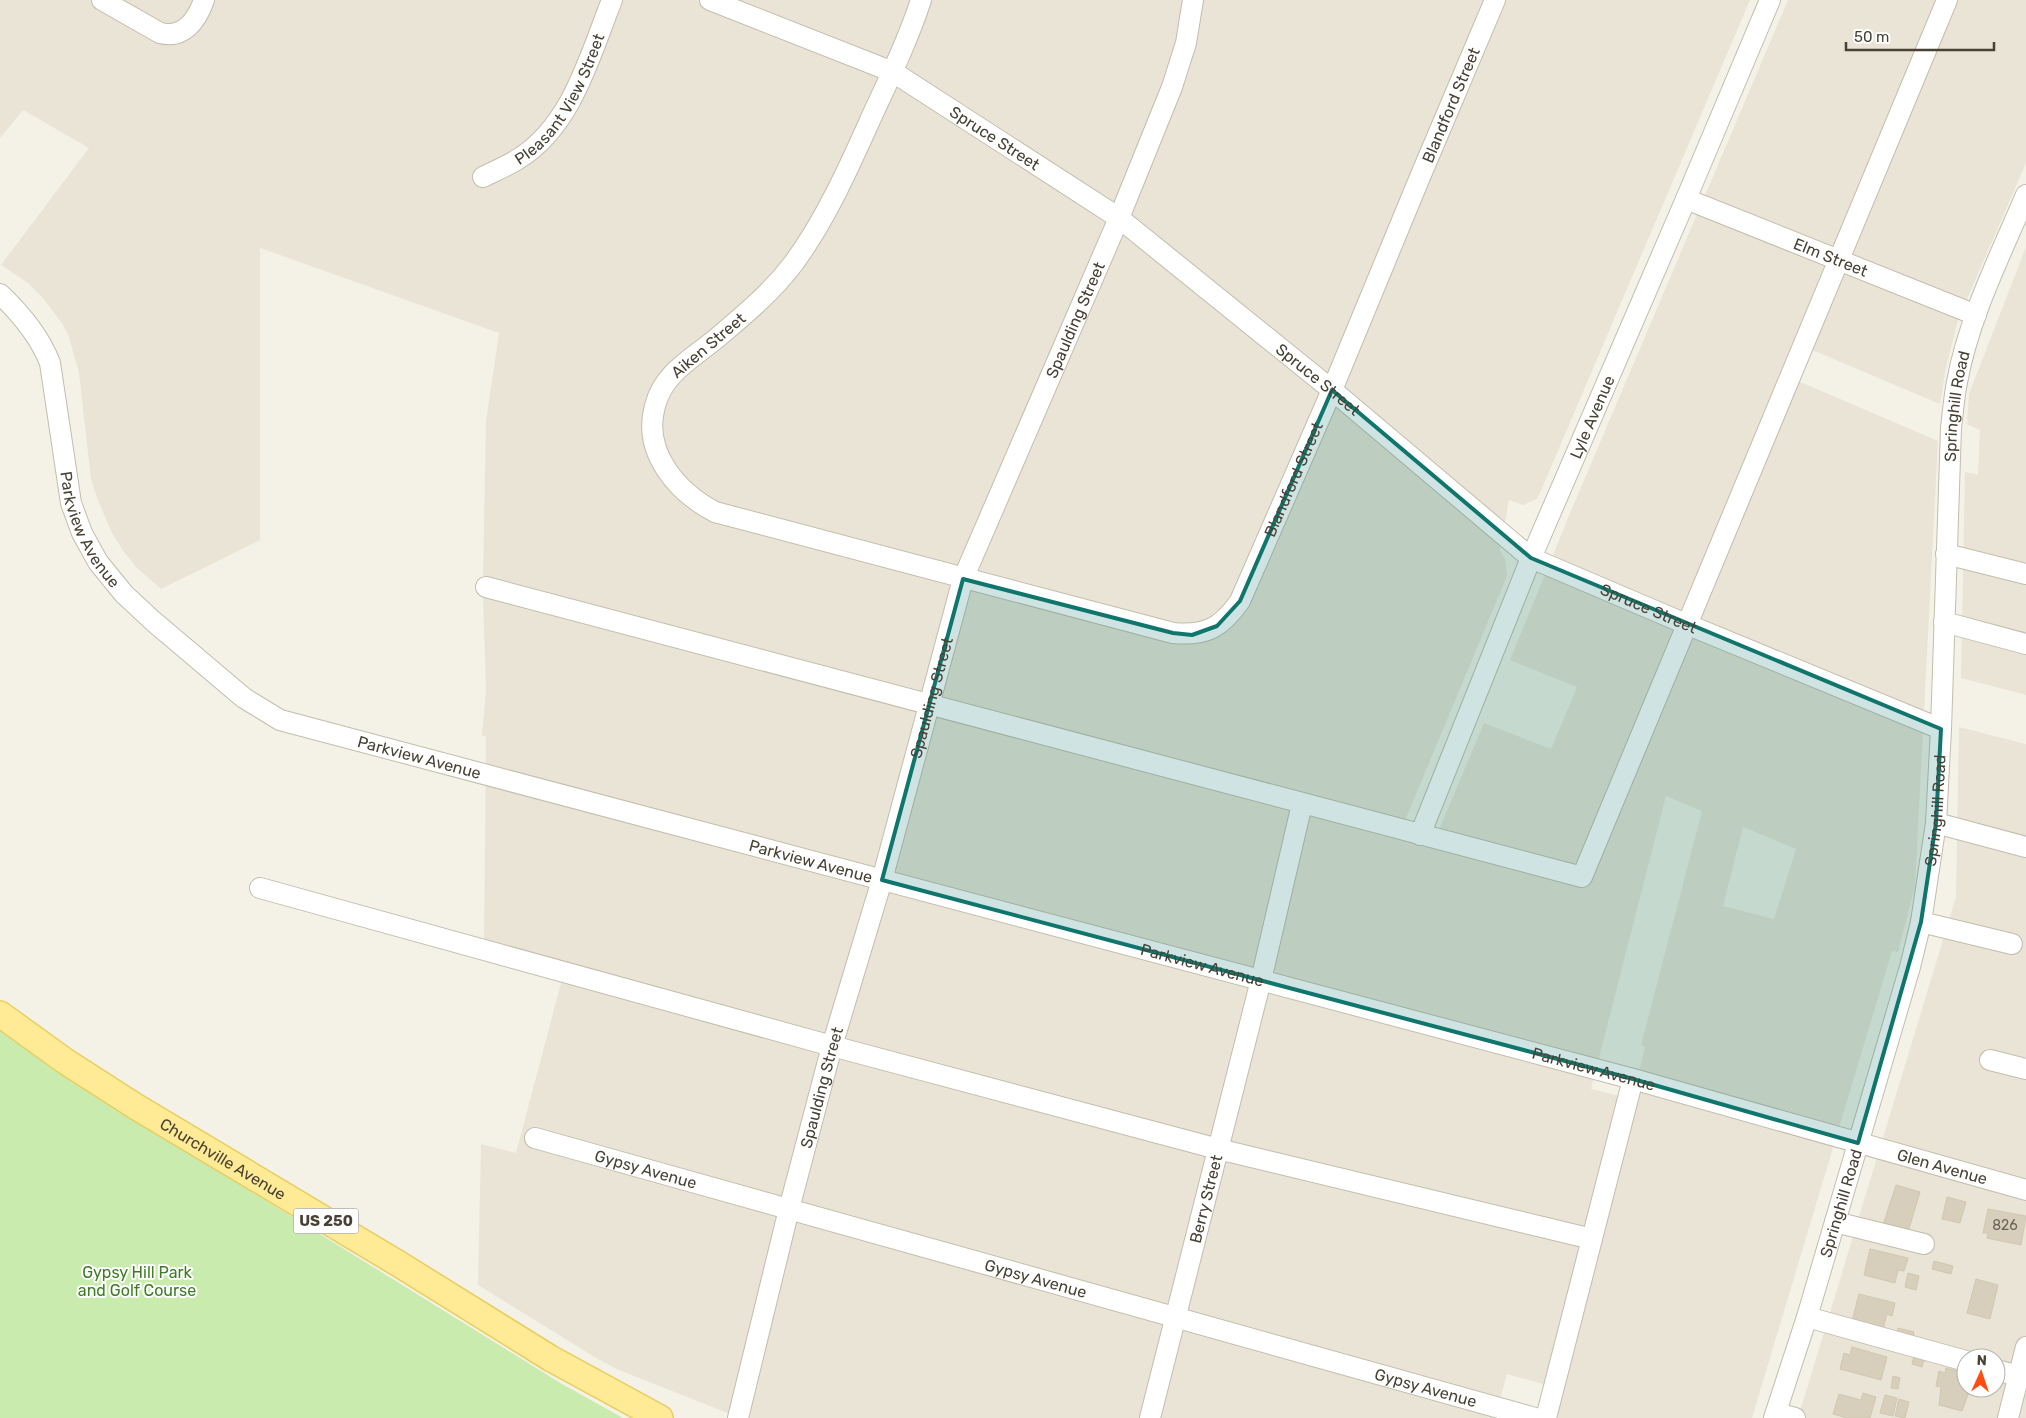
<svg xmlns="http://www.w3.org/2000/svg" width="2026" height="1418" font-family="Rubik,sans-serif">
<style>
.residential{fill:#e9e4d5;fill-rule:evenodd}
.green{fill:#caebae}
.building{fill:#d7cfbc;stroke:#d2c7af}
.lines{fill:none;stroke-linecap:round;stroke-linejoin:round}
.minor-casing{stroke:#c3bdac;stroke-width:22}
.major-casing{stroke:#eacd5f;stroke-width:28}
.minor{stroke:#fff;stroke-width:20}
.major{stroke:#ffeb95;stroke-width:25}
.marked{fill:#0f766e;fill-opacity:0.2;stroke:#0f766e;stroke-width:4;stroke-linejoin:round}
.labels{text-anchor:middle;stroke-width:4;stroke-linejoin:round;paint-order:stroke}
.number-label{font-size:14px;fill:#6c6557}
.shield{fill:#fff;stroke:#7f7b72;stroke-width:1}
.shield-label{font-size:15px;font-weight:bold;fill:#484235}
.street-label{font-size:16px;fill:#484235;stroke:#fff}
.park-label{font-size:16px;fill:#3e7d25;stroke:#fff}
</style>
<rect width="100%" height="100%" fill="#f4f2e7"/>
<g class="residential">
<polygon points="0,0 1750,0 1540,493 1537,499 1523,505 1509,500 1500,550 1505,559 1507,576 1404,823 483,579 486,421 499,333 260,248 260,540 161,589 138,569 124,552 112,533 97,498 91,479 79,373 69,337 63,325 43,298 28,283 1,265 89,148 23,110 0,138"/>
<path d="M1788 0H2026V163L1958 320 1946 367 1940 404 1798 344 1784 375 1938 441 1915 886 1898 952 1892 951 1752 1418H1552L1550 1386 1507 1374 1495 1418H740L619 1370 596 1358 478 1285 481 1144 516 1153 565 968 484 946 486 737 482 735 486 690 483 593 1578 869 1438 832 1484 723 1551 749 1577 687 1510 660 1568 518ZM1666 796 1702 811 1641 1045 1645 1047 1632 1099 1591 1089ZM1743 827 1796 849 1774 919 1723 906Z"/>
<polygon points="2026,247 2026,695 1961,678 1965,472 1978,475 1980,430 1967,424 1969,394"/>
<path d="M1959 727 2026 744V1418H1798L1956 897ZM1966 1358H1996V1388H1966Z"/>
</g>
<polygon class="green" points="0,1021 94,1094 562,1384 623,1418 0,1418"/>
<g class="building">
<polygon points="1896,1185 1920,1192 1907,1235 1882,1228"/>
<polygon points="1947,1197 1966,1202 1960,1223 1942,1219"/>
<polygon points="1988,1209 2026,1216 2021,1245 1987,1238 1988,1233 1983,1233"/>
<polygon points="1870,1249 1908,1258 1904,1271 1898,1270 1895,1283 1864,1275"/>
<polygon points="1934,1261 1953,1266 1951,1274 1932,1269"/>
<polygon points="1908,1273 1919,1276 1916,1290 1905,1287"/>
<polygon points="1976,1279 1998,1285 1990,1319 1967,1313"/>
<polygon points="1859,1294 1895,1303 1892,1316 1887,1314 1883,1329 1852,1321"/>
<polygon points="1898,1328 1914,1332 1912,1342 1896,1338"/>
<polygon points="1852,1347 1887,1357 1881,1380 1840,1369 1844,1353 1850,1355"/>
<polygon points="1914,1356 1924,1359 1922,1367 1912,1364"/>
<polygon points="1946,1368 1966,1373 1966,1388 1974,1388 1973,1393 1969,1392 1962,1411 1939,1405 1941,1387 1936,1386 1939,1371 1945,1373"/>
<polygon points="1893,1376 1900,1378 1898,1389 1891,1388"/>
<polygon points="1863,1393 1876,1397 1870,1418 1847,1418 1833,1414 1839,1394 1861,1400"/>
<polygon points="1885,1395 1897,1398 1893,1416 1880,1413"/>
<polygon points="1899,1399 1909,1402 1905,1418 1895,1416"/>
</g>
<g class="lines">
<defs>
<g id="minor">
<path d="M102 0 160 33C184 39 197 20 204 0"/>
<path id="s1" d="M710 0 893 72 1119 218 1332 390 1531 558 1686 624 1941 729"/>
<path id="s2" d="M921 0C908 40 889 79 871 118 849 167 825 221 793 264 771 293 744 315 717 338 693 358 663 373 655 406 642 452 677 492 715 512L1173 633C1206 636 1221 628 1240 601L1332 390 1420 177 1495 0"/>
<path id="s3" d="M483 177C495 171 507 166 518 159 572 126 590 55 612 0"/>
<path id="s4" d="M1686 199 1976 315"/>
<path id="s5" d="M0 294C20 313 40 337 50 363L71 503 82 533 98 562 124 594 153 621 244 698 280 720 1633 1079 2026 1190"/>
<polyline points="1946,554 2026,574"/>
<polyline points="486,587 1582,877 1947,0"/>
<polyline points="1944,622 2026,644"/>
<polyline points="1936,823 2026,847"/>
<path id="s6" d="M1420 835 1531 558 1686 199 1770 0"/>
<polyline points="260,888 832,1046 1218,1149 1592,1239"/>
<polyline points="1921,922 2012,944"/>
<polyline points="1990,1060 2026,1069"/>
<path id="s7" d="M535 1138 1535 1418"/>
<polyline points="1835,1222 1924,1244"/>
<polyline points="1807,1317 1966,1361"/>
<polyline points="1996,1370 2019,1376"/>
<polyline points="1776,1413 1795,1418"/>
<path id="s8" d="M738 1418 789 1209 832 1046 882 880 963 579 1119 218 1172 87 1186 43 1193 0"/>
<path id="s9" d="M1150 1418 1261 980 1302 804"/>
<polyline points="1546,1418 1633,1079"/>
<path id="s10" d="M1774 1418 1807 1317 1910 967 1921 922 1936 823 1941 729 1951 428C1953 412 1954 397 1957 382 1969 317 2000 256 2026 195"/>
<polyline points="2008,1418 2026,1347"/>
</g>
<g id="major">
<path id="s11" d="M0 1014 65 1061 135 1106 399 1264 550 1358 660 1418"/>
</g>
</defs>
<use href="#minor" class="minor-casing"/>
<use href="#major" class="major-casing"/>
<use href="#minor" class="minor"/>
<use href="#major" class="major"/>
</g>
<path class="marked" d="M1332 390 1531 558 1941 729 1936 823 1921 922 1858 1143 1633 1079 882 880 963 579 1173 633 1192 635 1217 626 1240 601Z"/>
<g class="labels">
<g class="number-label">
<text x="2005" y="1230">826</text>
</g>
<rect class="shield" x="293.5" y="1208.5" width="65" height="25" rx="4"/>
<g class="shield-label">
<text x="326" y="1226">US 250</text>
</g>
<g class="street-label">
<text dy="6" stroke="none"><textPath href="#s3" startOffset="114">Pleasant View Street</textPath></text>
<text dy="6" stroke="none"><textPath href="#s2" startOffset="1718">Blandford Street</textPath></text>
<text dy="6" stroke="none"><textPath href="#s1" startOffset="318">Spruce Street</textPath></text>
<text dy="6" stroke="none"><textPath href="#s4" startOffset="156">Elm Street</textPath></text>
<text dy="6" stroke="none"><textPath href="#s8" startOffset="1151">Spaulding Street</textPath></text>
<text transform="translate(708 345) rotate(-40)" y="6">Aiken Street</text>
<text dy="6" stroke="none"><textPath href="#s1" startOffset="722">Spruce Street</textPath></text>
<text dy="6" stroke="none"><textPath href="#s10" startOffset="1035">Springhill Road</textPath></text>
<text dy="6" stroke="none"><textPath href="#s6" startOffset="452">Lyle Avenue</textPath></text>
<text dy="6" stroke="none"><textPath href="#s2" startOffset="1312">Blandford Street</textPath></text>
<text dy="6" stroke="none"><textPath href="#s5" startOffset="259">Parkview Avenue</textPath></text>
<text dy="6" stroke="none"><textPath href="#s1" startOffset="1128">Spruce Street</textPath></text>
<text dy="6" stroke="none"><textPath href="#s8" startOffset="746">Spaulding Street</textPath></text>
<text dy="6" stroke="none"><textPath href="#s5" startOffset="679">Parkview Avenue</textPath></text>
<text dy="6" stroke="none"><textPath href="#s10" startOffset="630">Springhill Road</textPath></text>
<text dy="6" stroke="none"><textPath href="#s5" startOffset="1084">Parkview Avenue</textPath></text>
<text dy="6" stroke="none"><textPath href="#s5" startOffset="1489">Parkview Avenue</textPath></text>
<text dy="6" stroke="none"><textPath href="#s5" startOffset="1894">Parkview Avenue</textPath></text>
<text dy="6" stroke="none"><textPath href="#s8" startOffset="341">Spaulding Street</textPath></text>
<text dy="6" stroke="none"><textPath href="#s11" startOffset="266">Churchville Avenue</textPath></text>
<text dy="6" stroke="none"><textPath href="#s5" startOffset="2256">Glen Avenue</textPath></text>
<text dy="6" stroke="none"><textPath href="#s7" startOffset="115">Gypsy Avenue</textPath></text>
<text dy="6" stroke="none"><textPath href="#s9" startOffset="226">Berry Street</textPath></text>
<text dy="6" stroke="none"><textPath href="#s10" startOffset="225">Springhill Road</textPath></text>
<text dy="6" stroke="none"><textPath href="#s7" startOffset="520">Gypsy Avenue</textPath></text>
<text dy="6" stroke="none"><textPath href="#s7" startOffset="925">Gypsy Avenue</textPath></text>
</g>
<g class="park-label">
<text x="137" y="1278">Gypsy Hill Park<tspan x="137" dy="18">and Golf Course</tspan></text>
</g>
</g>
<g transform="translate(1981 1373) rotate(3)"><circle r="24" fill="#ffffff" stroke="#b6b3ae"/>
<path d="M0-4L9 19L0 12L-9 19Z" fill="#ff4c13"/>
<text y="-8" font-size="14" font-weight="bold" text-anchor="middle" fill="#484235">N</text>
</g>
<path d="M1846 42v8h148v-8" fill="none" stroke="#484235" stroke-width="2.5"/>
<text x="1854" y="42" font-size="15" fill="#484235" stroke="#ffffff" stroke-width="4" paint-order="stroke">50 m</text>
</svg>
